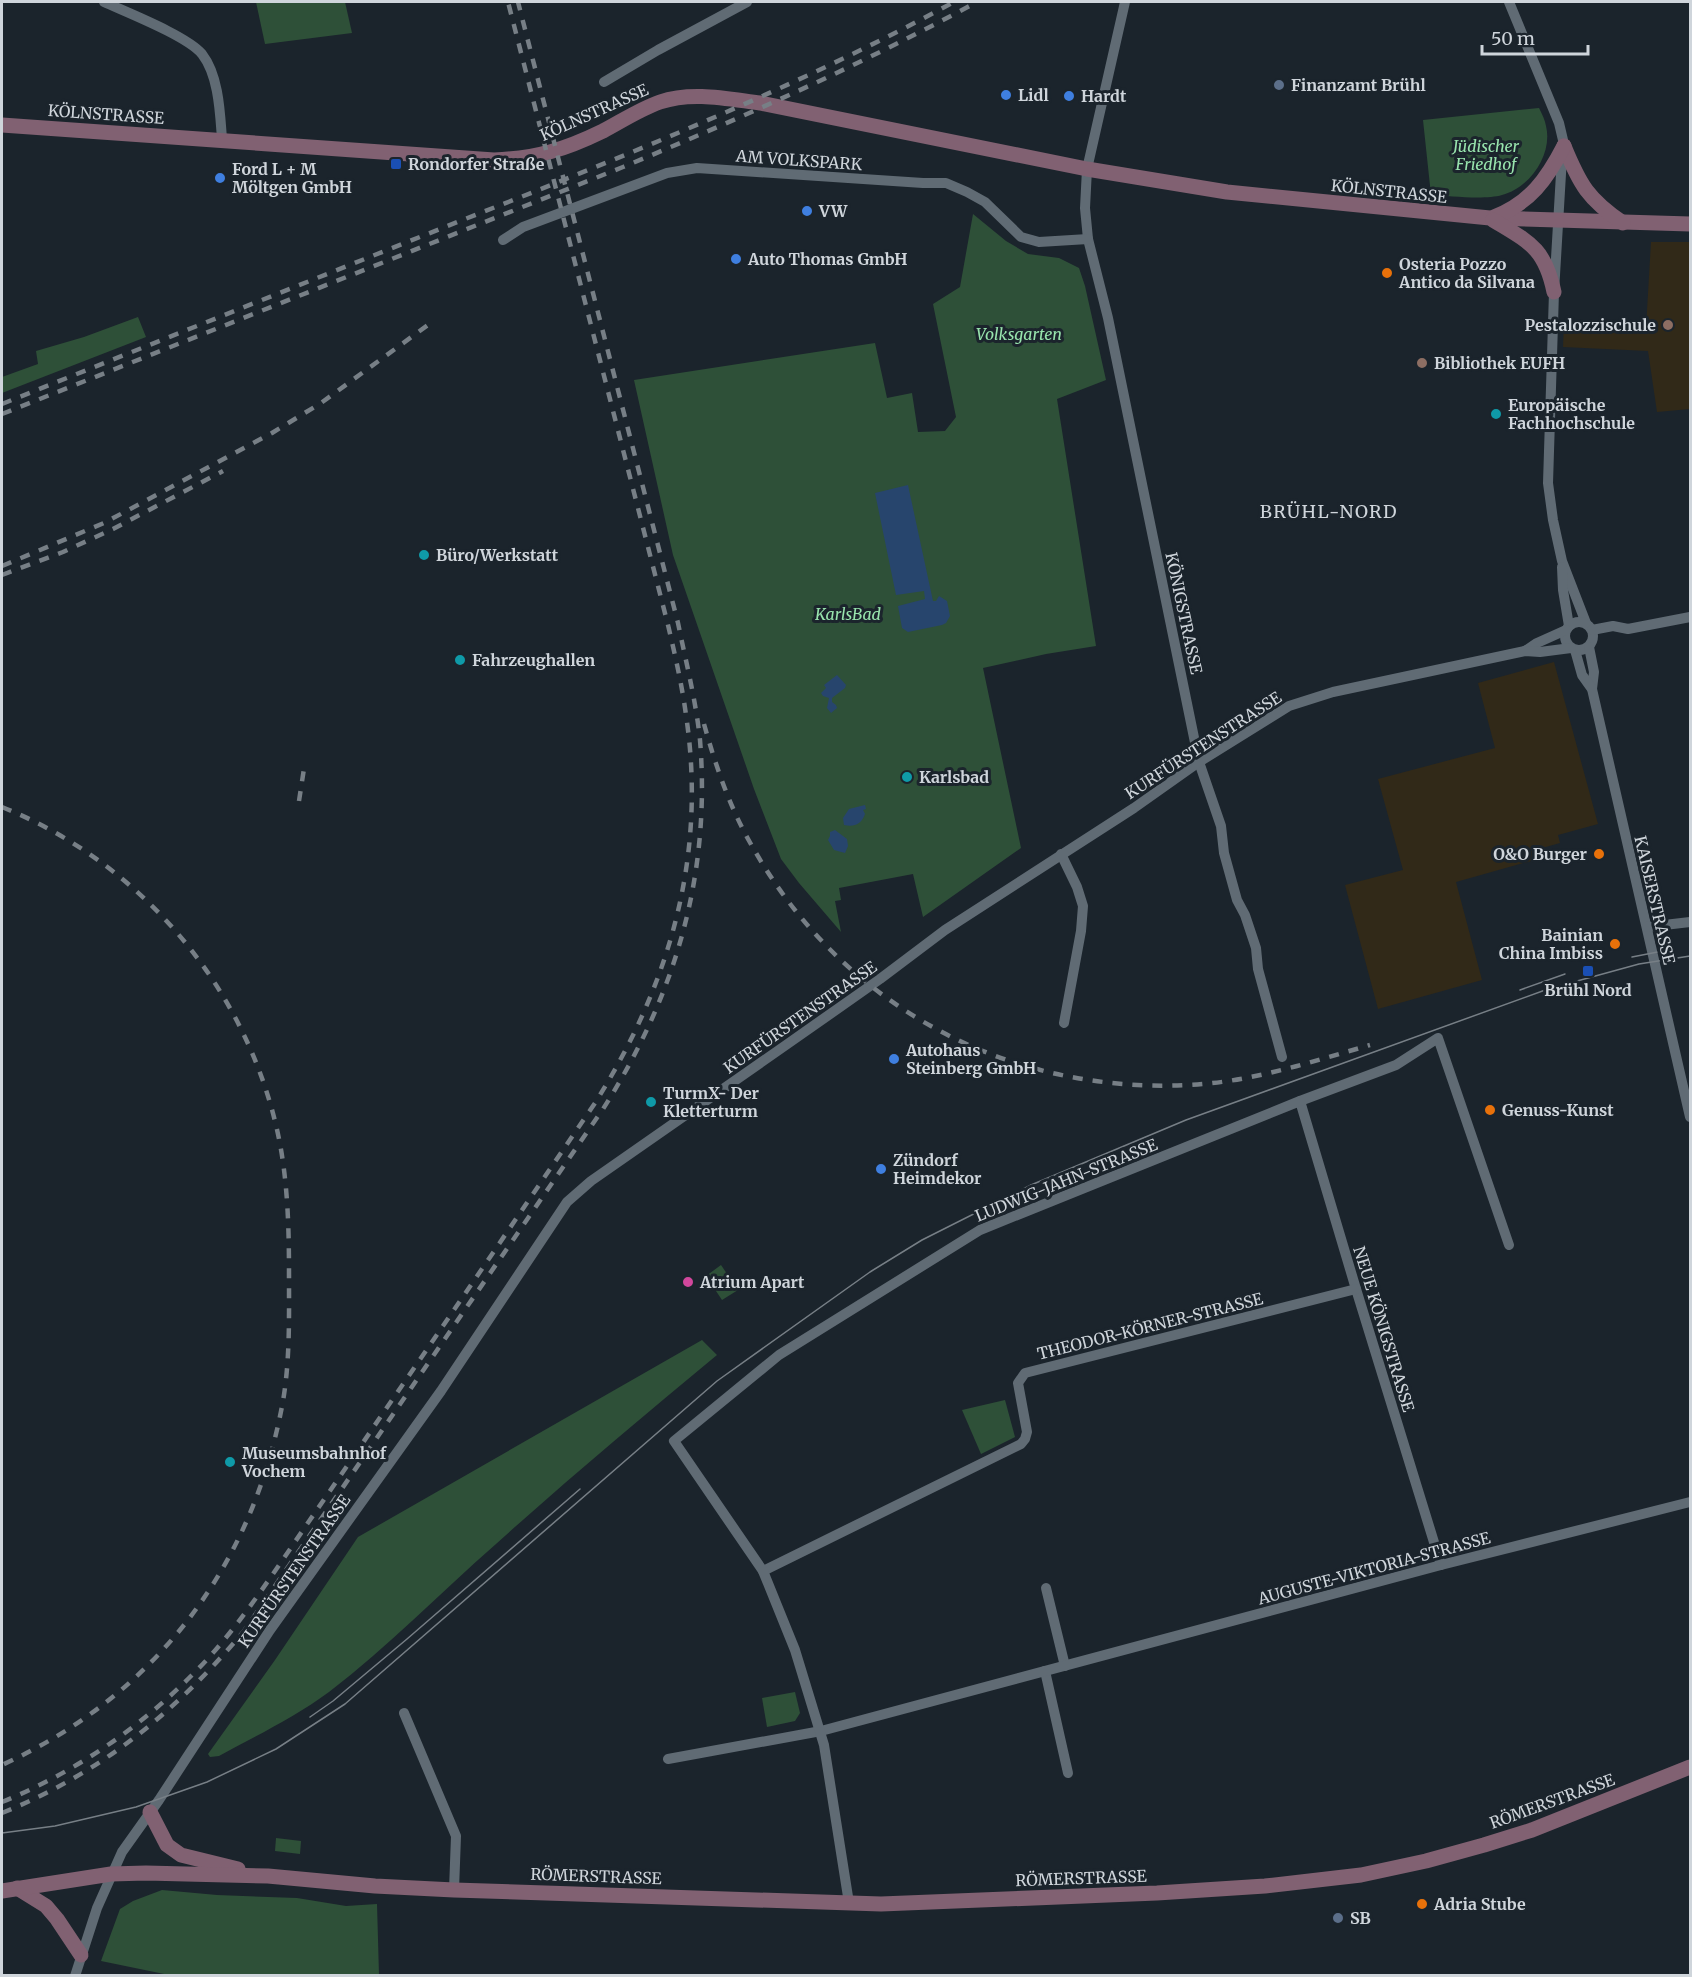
<svg xmlns="http://www.w3.org/2000/svg" width="1692" height="1977" font-family="Merriweather,serif">
<style>
.education{fill:#312918}
.green{fill:#2e5038}
.water{fill:#27456d}
.lines{fill:none;stroke-linecap:round;stroke-linejoin:round}
.street{stroke:#606b74;stroke-width:10}
.secondary{stroke:#816172;stroke-width:15}
.tram{stroke:#777f86;stroke-width:1.5}
.rail{stroke:#777f86;stroke-width:4.5;stroke-dasharray:10 10;stroke-linecap:butt}
.service-dot{fill:#5c6f8a;stroke:#1b242c;stroke-width:2}
.shop-dot{fill:#3f7fe0;stroke:#1b242c;stroke-width:2}
.transit-dot{fill:#1a4fb4;stroke:#1b242c;stroke-width:2}
.food-dot{fill:#e8710a;stroke:#1b242c;stroke-width:2}
.education-dot{fill:#8d6e63;stroke:#1b242c;stroke-width:2}
.culture-dot{fill:#0f9aa8;stroke:#1b242c;stroke-width:2}
.hotel-dot{fill:#d1479c;stroke:#1b242c;stroke-width:2}
.labels{text-anchor:middle;stroke-width:6;stroke-linejoin:round;paint-order:stroke}
.poi-label{font-size:16px;font-weight:bold;fill:#cfd5db;stroke:#1b242c;text-anchor:start}
.street-label{font-size:16px;fill:#cfd5db;stroke:#1b242c}
.park-label{font-size:16px;font-style:italic;fill:#98e4ad;stroke:#1b242c}
.neighbourhood-label{font-size:18px;letter-spacing:1.5px;fill:#cfd5db;stroke:#1b242c}
</style>
<rect width="100%" height="100%" fill="#1b242c"/>
<g class="education">
<polygon points="1651,242 1690,242 1690,409 1657,412 1648,351 1563,347 1564,322 1646,328"/>
<polygon points="1554,662 1598,824 1558,835 1560,843 1542,848 1545,857 1456,882 1482,980 1378,1009 1345,885 1403,870 1378,779 1495,748 1478,683"/>
</g>
<g class="green">
<polygon points="256,2 345,2 352,33 265,44"/>
<path d="M1539 108C1542 114 1545 120 1546 126 1553 154 1530 188 1502 195 1485 200 1450 196 1431 195L1423 120Z"/>
<polygon points="973,214 1006,241 1028,254 1059,258 1079,268 1085,286 1106,380 1057,399 1096,646 1046,654 983,668 1021,848 923,917 913,874 839,888 841,900 835,901 841,932 799,883 781,859 754,789 673,555 634,380 875,343 887,398 912,393 918,432 945,431 956,417 933,304 960,287"/>
<polygon points="138,317 146,337 2,393 2,377 38,364 36,351 84,337"/>
<polygon points="721,1265 738,1290 722,1300 706,1276"/>
<path d="M702 1340 717 1355C642 1417 568 1479 496 1544 440 1593 388 1647 329 1692 295 1717 256 1736 219 1756L210 1757 208 1754 275 1660 358 1537Z"/>
<polygon points="1005,1400 1015,1437 981,1454 962,1410"/>
<polygon points="795,1692 800,1713 795,1721 767,1727 762,1698"/>
<polygon points="276,1838 301,1841 300,1854 275,1851"/>
<polygon points="162,1890 217,1895 297,1898 346,1906 377,1904 379,1975 169,1975 101,1961 120,1909 133,1901"/>
</g>
<g class="water">
<polygon points="908,485 933,601 936,601 939,596 947,601 950,616 946,623 942,625 908,632 902,628 898,606 925,599 924,591 896,595 875,493"/>
<polygon points="837,675 846,685 845,688 832,698 832,702 836,705 837,708 831,713 827,708 829,698 823,696 821,693 826,688 824,685"/>
<path d="M865 805 866 809 863 810 865 814C861 825 854 827 844 825L843 818 849 809Z"/>
<polygon points="835,830 847,839 848,846 845,853 834,850 828,840 830,836 830,832"/>
</g>
<g class="lines">
<g class="street">
<path d="M104 2C128 13 187 36 202 54 219 76 220 113 222 139"/>
<polyline points="1125,2 1087,169 1085,208 1088,239 1108,318 1199,762 1221,826 1224,853 1237,900 1245,915 1256,948 1258,969 1282,1057"/>
<polyline points="1509,2 1559,123 1563,140 1554,292 1548,483 1553,520 1562,561 1586,623"/>
<polyline points="604,82 658,50 747,2"/>
<polyline points="503,240 523,227 667,173 697,168 923,183 946,183 967,192 985,202 1021,237 1039,242 1088,239"/>
<polyline points="1562,567 1563,590 1569,626"/>
<circle cx="1579" cy="636" r="14"/>
<polyline points="1592,630 1613,626 1628,629 1690,617"/>
<polyline points="1589,647 1594,672 1592,689"/>
<polyline points="1575,650 1582,675 1592,689 1690,1117"/>
<polyline points="1525,651 1537,643 1566,630"/>
<polyline points="1061,854 1077,887 1083,906 1081,931 1064,1023"/>
<polyline points="1647,927 1690,922"/>
<polyline points="1300,1101 1356,1289 1441,1565"/>
<polyline points="763,1571 1021,1444 1025,1439 1027,1432 1018,1383 1025,1373 1356,1289"/>
<polyline points="1046,1588 1065,1666"/>
<polyline points="1045,1671 1068,1773"/>
<polyline points="404,1713 456,1836 454,1890"/>
<polyline points="668,1759 821,1731 1441,1565 1690,1502"/>
<polyline points="849,1903 824,1745 795,1650 763,1571 674,1441 779,1355 980,1230 1300,1101 1396,1065 1438,1038 1509,1245"/>
<polyline points="75,1976 97,1908 122,1852 159,1800 270,1630 441,1391 567,1202 591,1181 786,1045 880,979 945,930 1134,808 1199,762 1289,706 1333,692 1525,651 1540,652 1571,648"/>
</g>
<g class="secondary">
<path d="M2 125 494 160C537 158 564 150 603 131 622 121 640 109 660 102 692 91 728 99 760 103L1087 169 1227 192 1490 218 1690 224"/>
<path d="M1564 146C1580 185 1588 199 1623 223"/>
<path d="M1494 217C1530 203 1547 179 1564 146"/>
<path d="M1493 220C1529 242 1545 248 1554 292"/>
<polyline points="150,1812 167,1845 181,1855 238,1869"/>
<polyline points="17,1888 46,1906 57,1919 81,1955"/>
<polyline points="2,1891 111,1874 146,1873 268,1876 375,1886 454,1890 881,1904 1157,1893 1265,1886 1361,1875 1426,1861 1484,1845 1532,1830 1690,1767"/>
</g>
<g class="tram">
<polyline points="1632,957 1673,949"/>
<polyline points="1520,990 1565,974"/>
<polyline points="310,1717 333,1701 407,1639 580,1489"/>
<polyline points="2,1833 55,1826 136,1807 207,1782 276,1749 345,1704 717,1381 870,1272 922,1240 1031,1185 1186,1120 1548,989 1639,964 1690,956"/>
</g>
<g class="rail">
<path d="M2 404C154 343 307 282 460 221 628 155 795 88 954 2"/>
<path d="M2 414 623 167C744 117 862 64 977 2"/>
<polyline points="2,566 104,523 272,433 321,403 432,322"/>
<polyline points="2,575 63,552 113,529 223,471"/>
<path d="M704 724C716 767 730 808 752 846 842 1006 1007 1094 1189 1085 1251 1082 1311 1062 1370 1045"/>
<polyline points="299,801 305,762"/>
<path d="M2 807C144 864 251 993 280 1144 288 1187 289 1231 289 1275 289 1317 290 1360 283 1401 253 1566 156 1695 2 1765"/>
<path d="M2 1802C73 1773 137 1730 191 1676 228 1640 257 1597 286 1555 318 1508 350 1462 381 1416 453 1312 524 1207 595 1103 670 984 707 856 686 715 682 685 675 655 668 625L508 2"/>
<path d="M2 1813C101 1773 176 1712 244 1631L603 1109C675 996 711 876 700 740 696 701 686 662 678 623L518 2"/>
</g>
</g>
<g class="service-dot">
<circle cx="1279" cy="85" r="6"/>
<circle cx="1338" cy="1918" r="6"/>
</g>
<g class="shop-dot">
<circle cx="1006" cy="95" r="6"/>
<circle cx="1069" cy="96" r="6"/>
<circle cx="220" cy="178" r="6"/>
<circle cx="807" cy="211" r="6"/>
<circle cx="736" cy="259" r="6"/>
<circle cx="894" cy="1059" r="6"/>
<circle cx="881" cy="1169" r="6"/>
</g>
<g class="transit-dot">
<rect x="390" y="158" width="12" height="12" rx="3"/>
<rect x="1582" y="965" width="12" height="12" rx="3"/>
</g>
<g class="food-dot">
<circle cx="1387" cy="273" r="6"/>
<circle cx="1599" cy="854" r="6"/>
<circle cx="1615" cy="944" r="6"/>
<circle cx="1490" cy="1110" r="6"/>
<circle cx="1422" cy="1904" r="6"/>
</g>
<g class="education-dot">
<circle cx="1668" cy="325" r="6"/>
<circle cx="1422" cy="363" r="6"/>
</g>
<g class="culture-dot">
<circle cx="1496" cy="414" r="6"/>
<circle cx="424" cy="555" r="6"/>
<circle cx="460" cy="660" r="6"/>
<circle cx="907" cy="777" r="6"/>
<circle cx="651" cy="1102" r="6"/>
<circle cx="230" cy="1462" r="6"/>
</g>
<circle class="hotel-dot" cx="688" cy="1282" r="6"/>
<g class="labels">
<g class="poi-label">
<text x="1291" y="91">Finanzamt Brühl</text>
<text x="1018" y="101">Lidl</text>
<text x="1081" y="102">Hardt</text>
<text x="408" y="170">Rondorfer Straße</text>
<text x="232" y="175">Ford L + M<tspan x="232" dy="18">Möltgen GmbH</tspan></text>
<text x="819" y="217">VW</text>
<text x="748" y="265">Auto Thomas GmbH</text>
<text x="1399" y="270">Osteria Pozzo<tspan x="1399" dy="18">Antico da Silvana</tspan></text>
<text x="1656" y="331" text-anchor="end">Pestalozzischule</text>
<text x="1434" y="369">Bibliothek EUFH</text>
<text x="1508" y="411">Europäische<tspan x="1508" dy="18">Fachhochschule</tspan></text>
<text x="436" y="561">Büro/Werkstatt</text>
<text x="472" y="666">Fahrzeughallen</text>
<text x="919" y="783">Karlsbad</text>
<text x="1587" y="860" text-anchor="end">O&amp;O Burger</text>
<text x="1603" y="941" text-anchor="end">Bainian<tspan x="1603" dy="18">China Imbiss</tspan></text>
<text x="1588" y="996" text-anchor="middle">Brühl Nord</text>
<text x="906" y="1056">Autohaus<tspan x="906" dy="18">Steinberg GmbH</tspan></text>
<text x="663" y="1099">TurmX- Der<tspan x="663" dy="18">Kletterturm</tspan></text>
<text x="1502" y="1116">Genuss-Kunst</text>
<text x="893" y="1166">Zündorf<tspan x="893" dy="18">Heimdekor</tspan></text>
<text x="700" y="1288">Atrium Apart</text>
<text x="242" y="1459">Museumsbahnhof<tspan x="242" dy="18">Vochem</tspan></text>
<text x="1434" y="1910">Adria Stube</text>
<text x="1350" y="1924">SB</text>
</g>
<g class="street-label">
<text transform="translate(594 112) rotate(-24)" y="6">KÖLNSTRASSE</text>
<text transform="translate(106 114) rotate(4)" y="6">KÖLNSTRASSE</text>
<text transform="translate(799 160) rotate(4)" y="6">AM VOLKSPARK</text>
<text transform="translate(1389 191) rotate(6)" y="6">KÖLNSTRASSE</text>
<text transform="translate(1184 613) rotate(78)" y="6">KÖNIGSTRASSE</text>
<text transform="translate(1203 745) rotate(-33)" y="6">KURFÜRSTENSTRASSE</text>
<text transform="translate(1655 900) rotate(77)" y="6">KAISERSTRASSE</text>
<text transform="translate(800 1017) rotate(-35)" y="6">KURFÜRSTENSTRASSE</text>
<text transform="translate(1066 1180) rotate(-22)" y="6">LUDWIG-JAHN-STRASSE</text>
<text transform="translate(1150 1326) rotate(-14)" y="6">THEODOR-KÖRNER-STRASSE</text>
<text transform="translate(1384 1329) rotate(73)" y="6">NEUE KÖNIGSTRASSE</text>
<text transform="translate(1374 1568) rotate(-15)" y="6">AUGUSTE-VIKTORIA-STRASSE</text>
<text transform="translate(294 1571) rotate(-55)" y="6">KURFÜRSTENSTRASSE</text>
<text transform="translate(1552 1801) rotate(-20)" y="6">RÖMERSTRASSE</text>
<text transform="translate(596 1876) rotate(2)" y="6">RÖMERSTRASSE</text>
<text transform="translate(1081 1878) rotate(-2)" y="6">RÖMERSTRASSE</text>
</g>
<g class="park-label">
<text x="1486" y="152">Jüdischer<tspan x="1486" dy="18">Friedhof</tspan></text>
<text x="1019" y="340">Volksgarten</text>
<text x="848" y="620">KarlsBad</text>
</g>
<g class="neighbourhood-label">
<text x="1329" y="518">BRÜHL-NORD</text>
</g>
</g>
<rect width="1692" height="1977" fill="none" stroke="#cfd5db" stroke-width="6"/>
<path d="M1482 45v9h106v-9" fill="none" stroke="#cfd5db" stroke-width="3"/>
<text x="1491" y="45" font-size="18" fill="#cfd5db" stroke="#1b242c" stroke-width="4.5" paint-order="stroke">50 m</text>
</svg>
